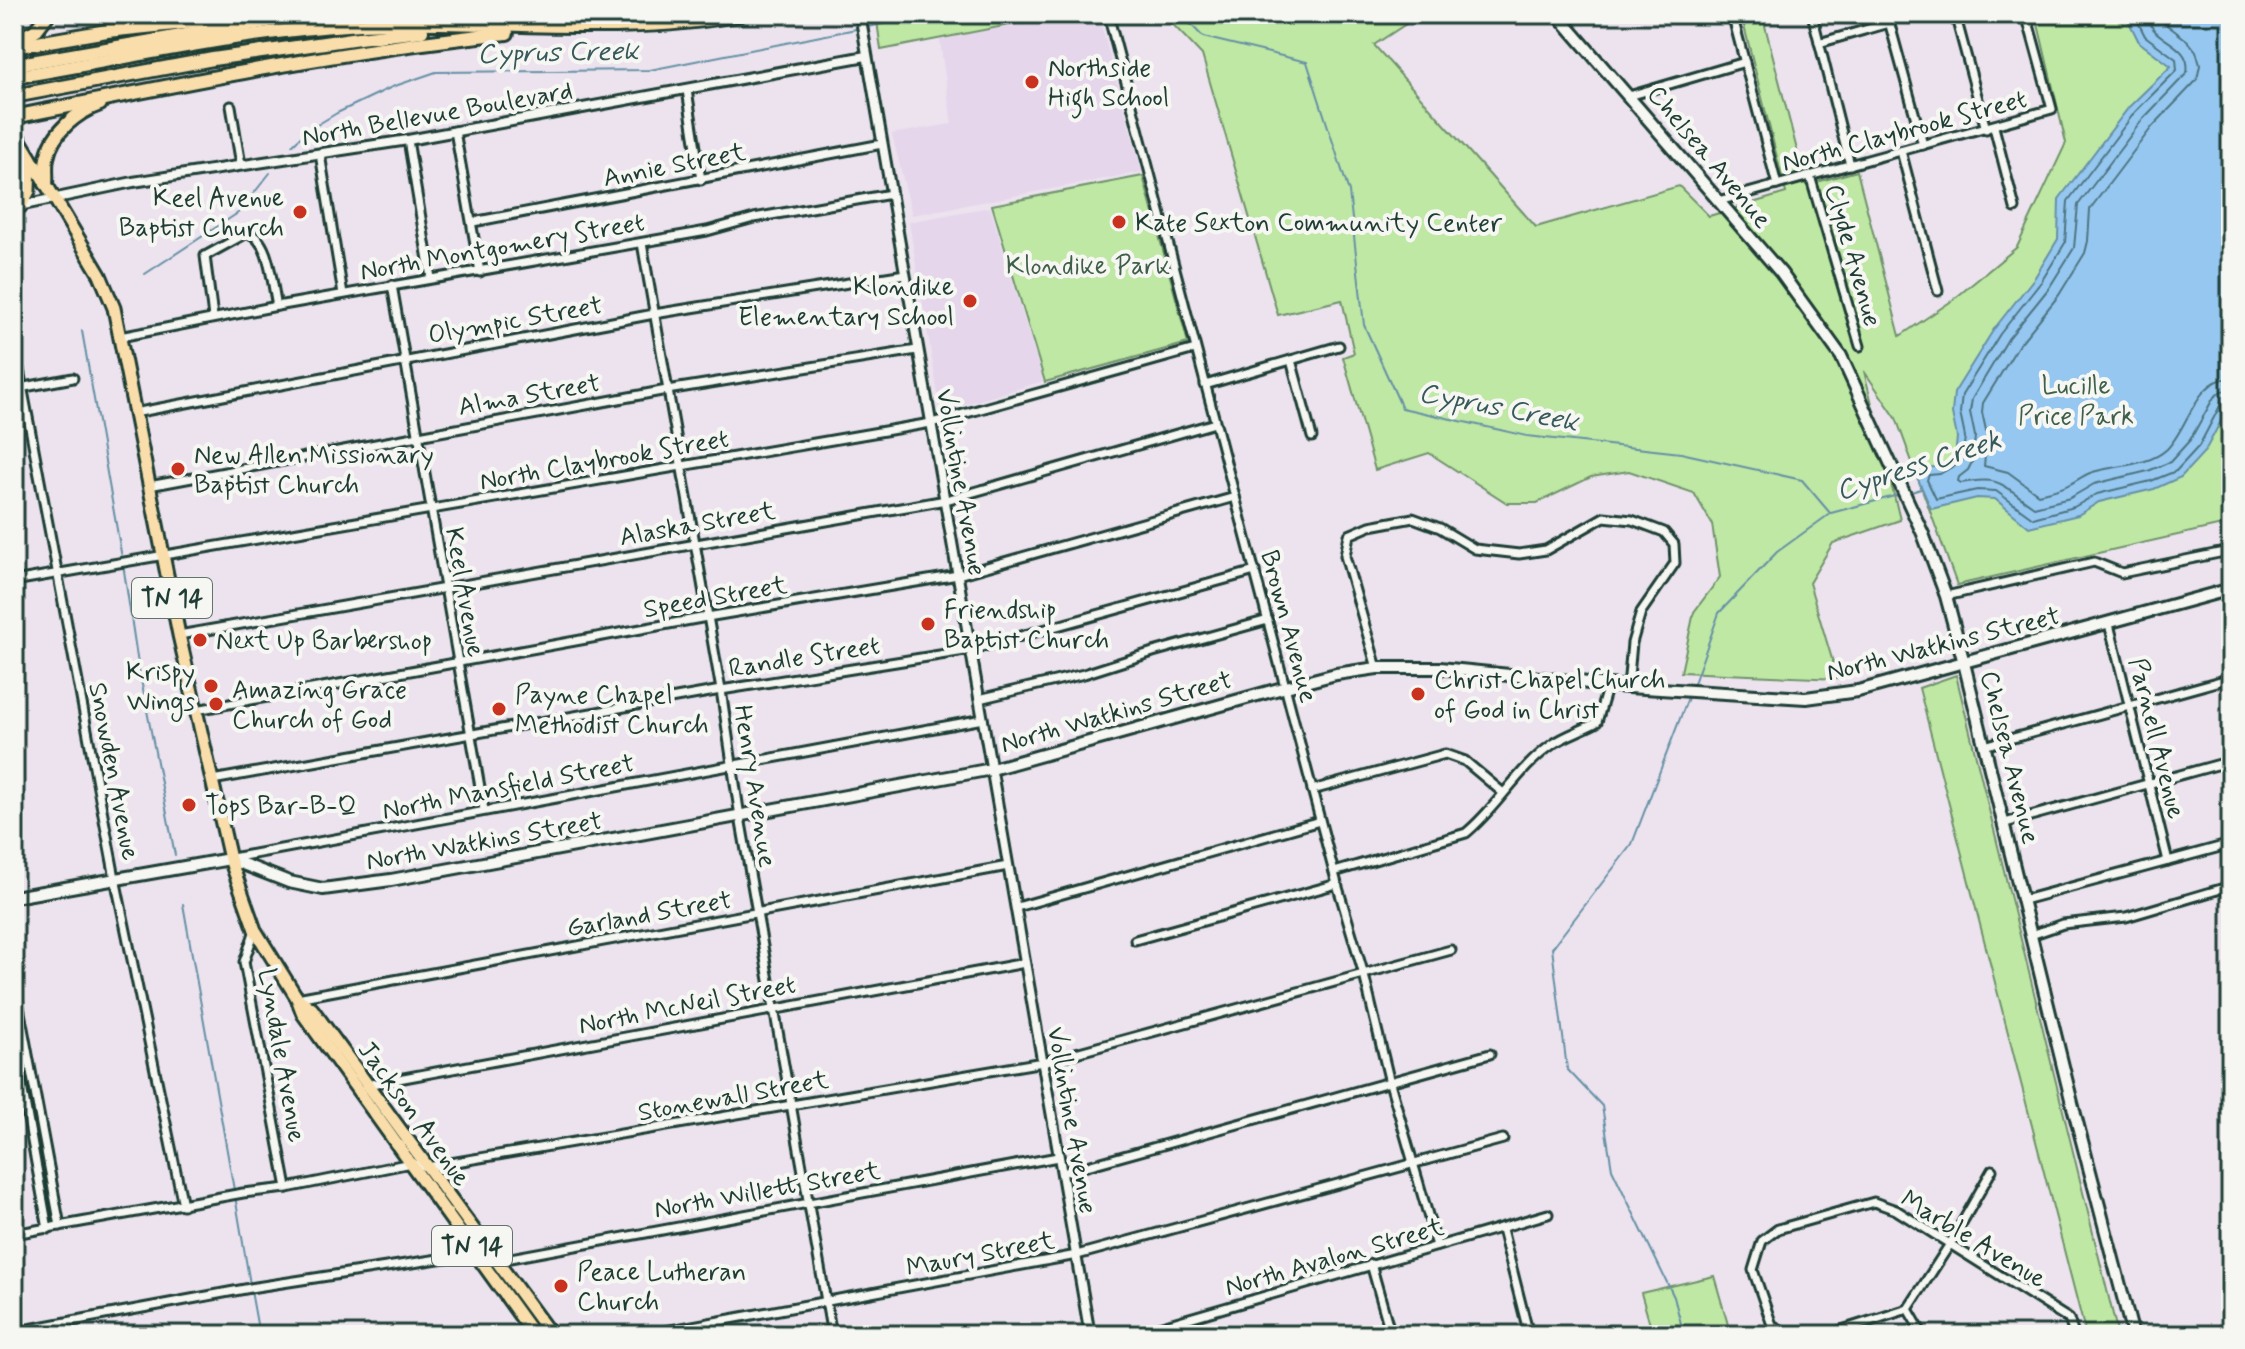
<svg xmlns="http://www.w3.org/2000/svg" width="2245" height="1349" font-family="Mynerve,sans-serif">
<style>
.built{fill:#e5d6eb}
.green{fill:#bfe8a4;stroke:#6f926c;stroke-width:2}
.water{fill:#95c7f1;stroke:#6690a5;stroke-width:2}
.lines{fill:none;stroke-linecap:round;stroke-linejoin:round}
.shore{stroke:#4e7480;stroke-width:2}
.stream{stroke:#6690a5;stroke-width:2}
.minor-casing{stroke:#1f3d34;stroke-width:13}
.tertiary-casing{stroke:#1f3d34;stroke-width:14}
.secondary-casing{stroke:#1f3d34;stroke-width:16}
.primary-casing{stroke:#1f3d34;stroke-width:17}
.motorway-casing{stroke:#1f3d34;stroke-width:18}
.minor{stroke:#f6f6f2;stroke-width:7}
.tertiary{stroke:#f6f6f2;stroke-width:8}
.secondary{stroke:#f6f6f2;stroke-width:10}
.primary{stroke:#f9deab;stroke-width:11}
.motorway{stroke:#f9deab;stroke-width:12}
.poi-dot{fill:#c8321e;stroke:#f6f6f2;stroke-width:3}
.labels{text-anchor:middle;stroke-width:8;stroke-linejoin:round;paint-order:stroke}
.shield{fill:#f6f6f2;stroke:#60746d;stroke-width:2}
.shield-label{font-size:24px;font-weight:bold;fill:#1f3d34}
.poi-label{font-size:26px;fill:#1f3d34;stroke:#f6f6f2;text-anchor:start}
.street-label{font-size:26px;fill:#1f3d34;stroke:#f6f6f2}
.park-label{font-size:26px;fill:#3f5f4a;stroke:#f6f6f2}
.water-label{font-size:28px;font-style:italic;fill:#37595a;stroke:#f6f6f2}
</style>
<rect width="100%" height="100%" fill="#ece3ee"/>
<filter id="ink" filterUnits="userSpaceOnUse"><feTurbulence type="fractalNoise" baseFrequency=".0125" numOctaves="2"/><feDisplacementMap in="SourceGraphic" scale="16" xChannelSelector="R" yChannelSelector="G"/><feConvolveMatrix kernelMatrix="1 2 1 2 8 2 1 2 1" color-interpolation-filters="sRGB"/></filter>
<g filter="url(#ink)">
<g class="built">
<polygon points="1065,14 1098,14 1142,172 912,215 892,134 952,124 940,40"/>
<polygon points="990,207 1043,381 941,412 909,222"/>
</g>
<g class="green">
<polygon points="876,14 1065,14 881,50"/>
<polygon points="1163,14 1421,14 1374,45 1536,227 1679,186 1709,216 1786,193 1741,14 1762,14 1806,185 1857,171 1900,336 1953,300 2017,247 2066,143 2038,24 2070,14 2231,14 2231,523 1957,585 1896,418 1864,371 1900,520 1833,543 1809,583 1838,679 1681,672 1694,612 1720,577 1712,524 1694,493 1629,471 1591,477 1537,503 1507,503 1429,453 1375,470 1343,357 1354,353 1342,300 1278,315 1202,55"/>
<polygon points="1143,176 1188,343 1045,382 992,205"/>
<polygon points="1956,675 2118,1335 2086,1335 1919,688"/>
<polygon points="1714,1276 1731,1335 1653,1335 1641,1293"/>
</g>
<polygon class="water" points="2125,14 2231,14 2231,382 2229,406 2205,451 2181,477 2154,489 2099,502 2078,515 2029,527 1995,499 1977,498 1931,509 1913,468 1936,467 1955,458 1957,437 1952,413 1954,393 1994,329 2035,277 2058,239 2059,199 2129,107 2171,66 2139,42"/>
<g class="lines">
<g class="shore">
<polyline points="2134,14 2145,36 2176,59 2177,70 2135,112 2068,201 2065,243 2041,282 2000,334 1962,395 1960,413 1965,437 1962,461 1940,474 1929,475 1927,480 1936,499 1977,490 1996,491 2033,518 2074,507 2097,494 2151,481 2176,471 2199,446 2221,404 2231,400"/>
<path d="M2145 14C2148 20 2151 27 2156 32 2170 45 2191 50 2187 73L2143 119 2078 205 2074 248 2049 288 2008 339 1972 399 1970 412 1975 436 1973 460 1968 470 1959 477 1958 481 1961 483C2002 475 2003 486 2034 507L2070 498 2094 484 2148 471 2170 462 2190 440 2214 397 2222 391 2231 390"/>
<path d="M2158 14 2163 22 2188 41 2196 51 2200 65 2197 80 2152 127 2090 209 2088 241 2085 253 2059 295 2018 346 1983 403 1982 412 1987 435 1984 466 2008 472 2038 494C2047 492 2059 490 2068 485 2075 482 2082 476 2090 473 2113 465 2148 467 2167 449 2189 427 2195 379 2231 378"/>
</g>
<g class="stream">
<polyline points="1181,14 1203,37 1307,62 1349,192 1364,325 1402,408 1527,436 1681,453 1802,480 1830,513"/>
<polyline points="867,27 933,14"/>
<polyline points="292,145 307,131 337,113 392,87 436,72 650,70 861,28"/>
<polyline points="145,274 238,213 270,173"/>
<polyline points="82,331 122,558"/>
<polyline points="1908,493 1921,489"/>
<polyline points="123,564 138,664 175,855"/>
<polyline points="1693,686 1719,613 1777,552 1831,513 1902,494"/>
<polyline points="183,904 234,1190"/>
<polyline points="235,1196 250,1284"/>
<polyline points="251,1291 259,1335"/>
<polyline points="1684,1335 1674,1297 1612,1169 1602,1106 1567,1069 1552,948 1632,844 1689,695"/>
</g>
<defs>
<g id="minor">
<polyline points="1108,14 1337,884 1364,975 1390,1083 1437,1246"/>
<polyline points="1732,14 1777,185"/>
<polyline points="1812,14 1850,165"/>
<polyline points="1887,14 1923,145"/>
<polyline points="1955,14 1986,129"/>
<polyline points="2027,18 2040,14"/>
<polyline points="1819,43 1889,23"/>
<polyline points="687,90 701,180"/>
<polyline points="1629,96 1745,62"/>
<polyline points="231,106 241,165"/>
<polyline points="1994,127 2015,208"/>
<polyline points="455,131 480,272"/>
<polyline points="408,140 431,278"/>
<polyline points="1901,151 1938,291"/>
<polyline points="320,154 343,294"/>
<polyline points="1810,176 1860,346"/>
<polyline points="1719,201 2052,109 2026,14"/>
<polyline points="473,222 882,144"/>
<polyline points="642,243 721,690 740,817 832,1335"/>
<polyline points="392,285 484,810"/>
<path d="M213 317 205 256 247 233C270 237 272 286 277 306"/>
<polyline points="120,337 277,306 707,231 754,218 891,194"/>
<polyline points="14,343 115,878 183,1205"/>
<polyline points="1291,360 1312,437"/>
<polyline points="1205,385 1339,346"/>
<polyline points="14,389 73,378"/>
<polyline points="134,413 654,314 905,274"/>
<polyline points="149,486 667,390 917,350"/>
<polyline points="14,581 931,423 1195,349"/>
<polyline points="1946,596 2094,562 2122,573 2224,552"/>
<polyline points="2109,624 2168,861"/>
<polyline points="179,635 946,500 1215,423"/>
<polyline points="1377,668 1345,556 1349,535 1370,526 1413,518 1440,528 1475,549 1519,554 1546,550 1604,517 1632,520 1664,532 1674,544 1675,563 1641,612 1632,643 1628,687"/>
<polyline points="979,699 1084,674 1153,652 1268,620"/>
<polyline points="196,710 707,617 958,575 1235,497"/>
<polyline points="1984,746 2231,678"/>
<polyline points="212,780 721,690 971,650 1255,571"/>
<polyline points="1312,790 1445,754 1465,761 1502,792"/>
<polyline points="2005,823 2231,761"/>
<polyline points="232,858 983,719"/>
<path d="M1334 872 1466 833C1498 807 1518 768 1553 744 1566 735 1583 730 1597 722L1608 685"/>
<polyline points="2023,900 2231,844"/>
<polyline points="1017,907 1320,821"/>
<polyline points="255,930 244,962 287,1188"/>
<polyline points="2031,935 2063,924 2126,917 2231,886"/>
<polyline points="1135,940 1337,884"/>
<polyline points="14,980 60,1226"/>
<polyline points="297,998 1008,866"/>
<polyline points="14,1042 48,1229"/>
<polyline points="366,1085 1025,963"/>
<polyline points="1062,1173 1490,1054"/>
<polyline points="1502,1229 1529,1335"/>
<polyline points="14,1234 243,1193 287,1188 411,1163 427,1167 1043,1062 1451,950"/>
<polyline points="494,1261 1058,1157"/>
<polyline points="1371,1264 1391,1335"/>
<polyline points="1181,1321 1197,1335"/>
<polyline points="18,1331 256,1287 458,1256 473,1248"/>
<polyline points="644,1335 1077,1255 1503,1139"/>
<polyline points="1131,1335 1548,1214"/>
<polyline points="1790,1335 1772,1325 1753,1270 1762,1241 1778,1229 1874,1202 1896,1210 2069,1319 2074,1335"/>
<polyline points="1826,1335 1908,1309"/>
<polyline points="1923,1335 1908,1309 1950,1244 1992,1170"/>
</g>
<g id="tertiary">
<polyline points="860,14 1090,1335"/>
<polyline points="14,207 133,182 408,140 866,56"/>
</g>
<g id="secondary">
<polyline points="1557,14 1781,273 1841,356 1923,534 1946,596 1964,663 2072,1103 2133,1335"/>
<polyline points="14,897 230,859 289,882 323,889 391,880 992,769 1286,687 1336,674 1377,668 1440,668 1628,687 1806,698 1858,691 2231,589"/>
</g>
<g id="primary">
<polyline points="14,130 100,275 114,308 179,635 230,859 255,930 297,998 303,1014 534,1335"/>
<polyline points="21,206 29,191 30,157"/>
<polyline points="297,998 312,1009 551,1335"/>
</g>
<g id="motorway">
<polyline points="14,41 35,31 48,14"/>
<polyline points="14,47 107,31 262,15"/>
<polyline points="14,65 307,14"/>
<path d="M14 77C137 57 267 25 392 23 509 21 626 36 742 14"/>
<polyline points="14,96 213,59 359,38 422,31"/>
<path d="M14 117C178 84 341 50 507 33"/>
<path d="M46 184C47 176 45 166 47 158 52 132 77 112 100 104"/>
</g>
</defs>
<use href="#minor" class="minor-casing"/>
<use href="#tertiary" class="tertiary-casing"/>
<use href="#secondary" class="secondary-casing"/>
<use href="#primary" class="primary-casing"/>
<use href="#motorway" class="motorway-casing"/>
<use href="#minor" class="minor"/>
<use href="#tertiary" class="tertiary"/>
<use href="#secondary" class="secondary"/>
<use href="#primary" class="primary"/>
<use href="#motorway" class="motorway"/>
</g>
</g>
<g class="poi-dot">
<circle cx="1032" cy="82" r="8"/>
<circle cx="300" cy="212" r="8"/>
<circle cx="1119" cy="222" r="8"/>
<circle cx="970" cy="301" r="8"/>
<circle cx="178" cy="469" r="8"/>
<circle cx="928" cy="624" r="8"/>
<circle cx="200" cy="640" r="8"/>
<circle cx="211" cy="686" r="8"/>
<circle cx="1418" cy="694" r="8"/>
<circle cx="216" cy="704" r="8"/>
<circle cx="499" cy="709" r="8"/>
<circle cx="189" cy="805" r="8"/>
<circle cx="561" cy="1286" r="8"/>
</g>
<g class="labels">
<g class="shield">
<rect x="132" y="578" width="80" height="40" rx="6"/>
<rect x="432" y="1226" width="80" height="40" rx="6"/>
</g>
<g class="shield-label">
<text x="172" y="606">TN 14</text>
<text x="472" y="1254">TN 14</text>
</g>
<g class="poi-label">
<text x="1048" y="76">Northside<tspan x="1048" dy="30">High School</tspan></text>
<text x="284" y="206" text-anchor="end">Keel Avenue<tspan x="284" dy="30">Baptist Church</tspan></text>
<text x="1135" y="231">Kate Sexton Community Center</text>
<text x="954" y="295" text-anchor="end">Klondike<tspan x="954" dy="30">Elementary School</tspan></text>
<text x="194" y="463">New Allen Missionary<tspan x="194" dy="30">Baptist Church</tspan></text>
<text x="944" y="618">Friendship<tspan x="944" dy="30">Baptist Church</tspan></text>
<text x="216" y="649">Next Up Barbershop</text>
<text x="195" y="680" text-anchor="end">Krispy<tspan x="195" dy="30">Wings</tspan></text>
<text x="1434" y="688">Christ Chapel Church<tspan x="1434" dy="30">of God in Christ</tspan></text>
<text x="232" y="698">Amazing Grace<tspan x="232" dy="30">Church of God</tspan></text>
<text x="515" y="703">Payne Chapel<tspan x="515" dy="30">Methodist Church</tspan></text>
<text x="205" y="814">Tops Bar-B-Q</text>
<text x="577" y="1280">Peace Lutheran<tspan x="577" dy="30">Church</tspan></text>
</g>
<g class="street-label">
<text transform="translate(437 113) rotate(-10)" y="9">North Bellevue Boulevard</text>
<text transform="translate(1904 130) rotate(-15)" y="9">North Claybrook Street</text>
<text transform="translate(1710 156) rotate(50)" y="9">Chelsea Avenue</text>
<text transform="translate(674 164) rotate(-11)" y="9">Annie Street</text>
<text transform="translate(502 246) rotate(-10)" y="9">North Montgomery Street</text>
<text transform="translate(1854 255) rotate(74)" y="9">Clyde Avenue</text>
<text transform="translate(515 319) rotate(-10)" y="9">Olympic Street</text>
<text transform="translate(529 394) rotate(-10)" y="9">Alma Street</text>
<text transform="translate(604 459) rotate(-10)" y="9">North Claybrook Street</text>
<text transform="translate(962 482) rotate(80)" y="9">Vollintine Avenue</text>
<text transform="translate(697 523) rotate(-10)" y="9">Alaska Street</text>
<text transform="translate(466 592) rotate(80)" y="9">Keel Avenue</text>
<text transform="translate(715 596) rotate(-10)" y="9">Speed Street</text>
<text transform="translate(1290 626) rotate(75)" y="9">Brown Avenue</text>
<text transform="translate(1943 643) rotate(-14)" y="9">North Watkins Street</text>
<text transform="translate(804 656) rotate(-9)" y="9">Randle Street</text>
<text transform="translate(1116 711) rotate(-16)" y="9">North Watkins Street</text>
<text transform="translate(2158 738) rotate(76)" y="9">Parnell Avenue</text>
<text transform="translate(2011 757) rotate(76)" y="9">Chelsea Avenue</text>
<text transform="translate(115 771) rotate(79)" y="9">Snowden Avenue</text>
<text transform="translate(508 786) rotate(-11)" y="9">North Mansfield Street</text>
<text transform="translate(756 786) rotate(81)" y="9">Henry Avenue</text>
<text transform="translate(484 840) rotate(-10)" y="9">North Watkins Street</text>
<text transform="translate(649 913) rotate(-10)" y="9">Garland Street</text>
<text transform="translate(687 1004) rotate(-11)" y="9">North McNeil Street</text>
<text transform="translate(283 1055) rotate(80)" y="9">Lyndale Avenue</text>
<text transform="translate(733 1095) rotate(-10)" y="9">Stonewall Street</text>
<text transform="translate(415 1113) rotate(54)" y="9">Jackson Avenue</text>
<text transform="translate(1073 1120) rotate(80)" y="9">Vollintine Avenue</text>
<text transform="translate(767 1189) rotate(-10)" y="9">North Willett Street</text>
<text transform="translate(1974 1238) rotate(31)" y="9">Marble Avenue</text>
<text transform="translate(980 1253) rotate(-11)" y="9">Maury Street</text>
<text transform="translate(1334 1256) rotate(-16)" y="9">North Avalon Street</text>
</g>
<g class="park-label">
<text x="1088" y="274">Klondike Park</text>
<text x="2076" y="394">Lucille<tspan x="2076" dy="30">Price Park</tspan></text>
</g>
<g class="water-label">
<text transform="translate(558 51) rotate(-1)" y="10">Cyprus Creek</text>
<text transform="translate(1499 406) rotate(11)" y="10">Cyprus Creek</text>
<text transform="translate(1918 464) rotate(-18)" y="10">Cypress Creek</text>
</g>
</g>
<rect width="2245" height="1349" fill="none" stroke="#f6f6f2" stroke-width="48"/>
<rect x="24" y="24" width="2197" height="1301" fill="none" stroke="#1f3d34" stroke-width="3" filter="url(#ink)"/>
</svg>
